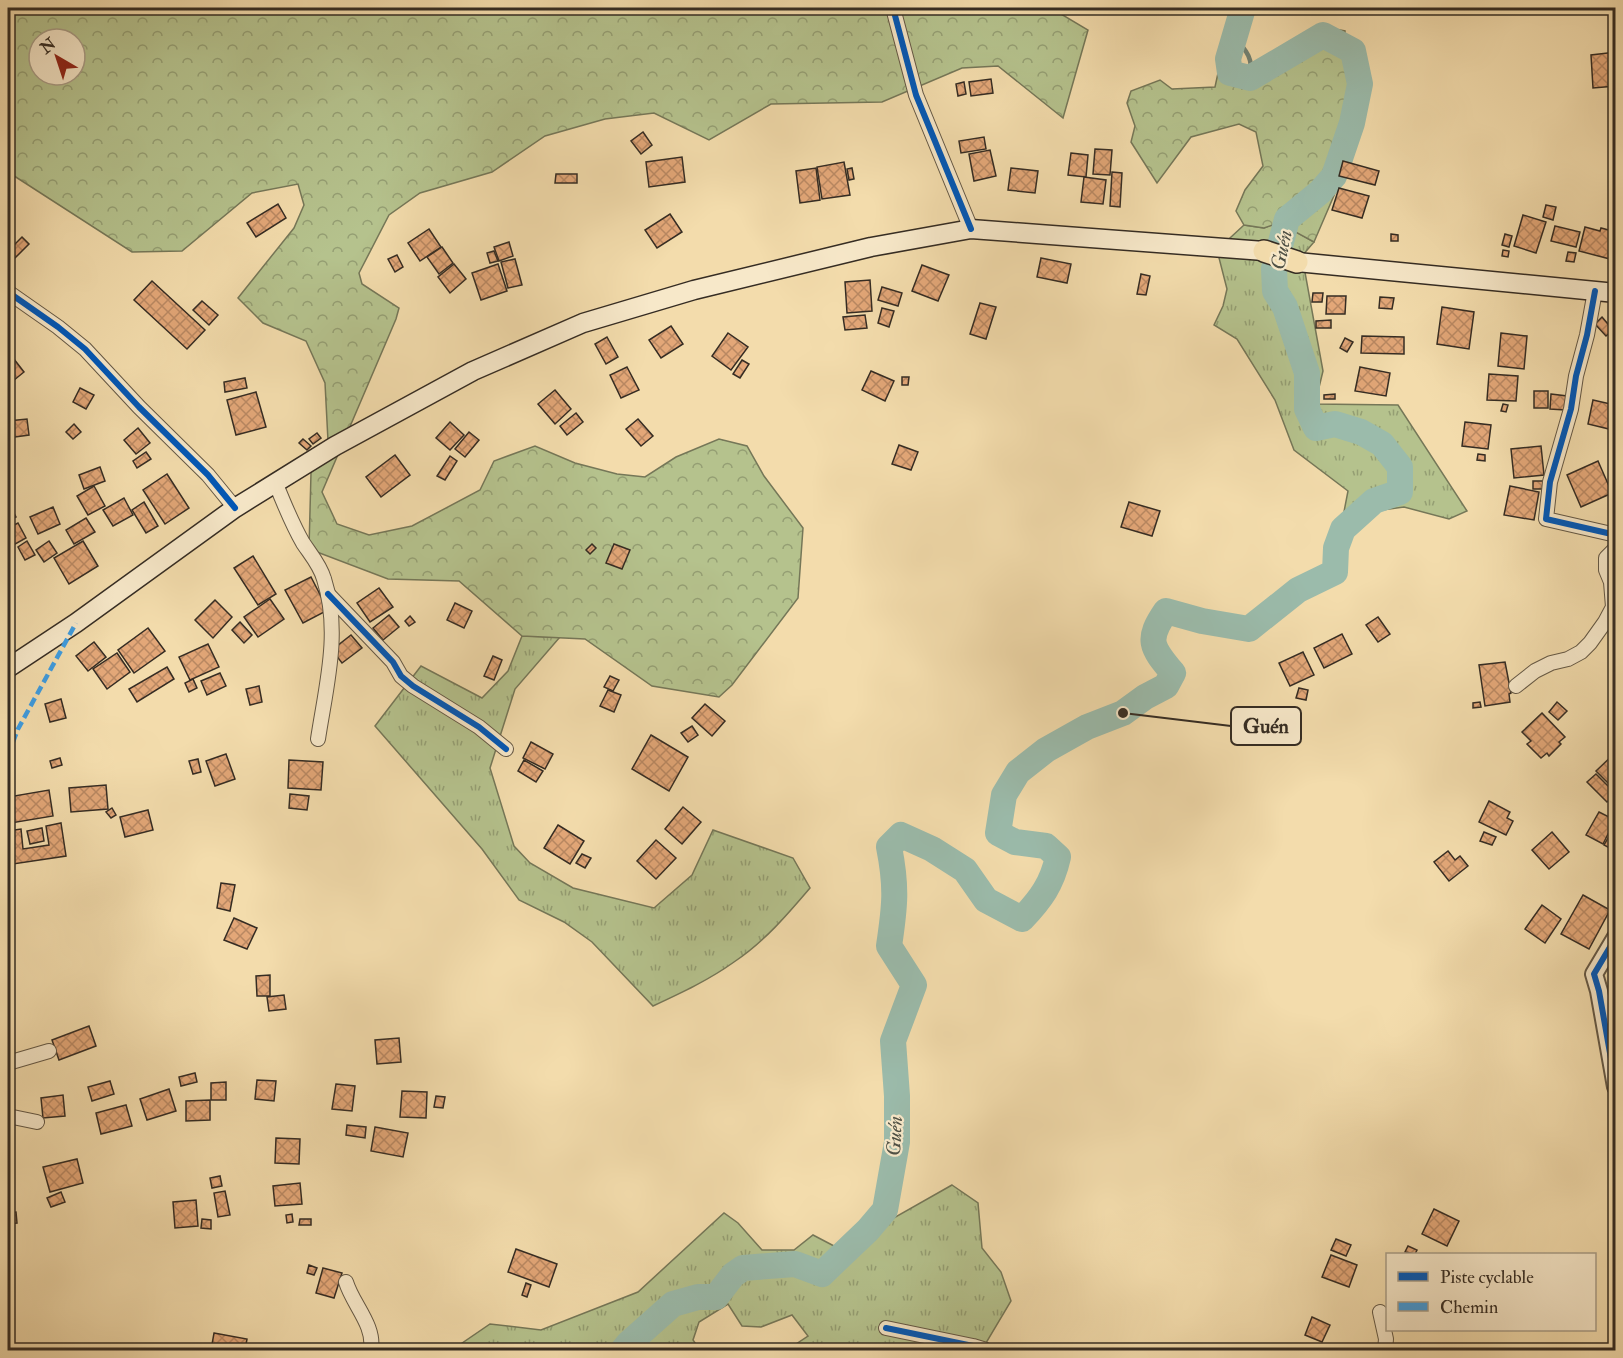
<svg xmlns="http://www.w3.org/2000/svg" width="1623" height="1358" font-family="'IM FELL Double Pica',serif">
<style>
.grass{fill:url(#grass-tufts);stroke:#757758;stroke-width:1.5}
.forest{fill:url(#forest-crowns);stroke:#757758;stroke-width:1.5;fill-rule:evenodd}
.lines{fill:none;stroke-linecap:round;stroke-linejoin:round}
.stream{stroke:#728275;stroke-width:4.5}
.river{stroke:#9bbbab;stroke-width:26}
.building{fill:url(#building-cross-hatch);stroke:#352c23;stroke-width:1.5}
.minor-casing{stroke:#645845;stroke-width:16}
.tertiary-casing{stroke:#645845;stroke-width:20}
.secondary-casing{stroke:#352c23;stroke-width:21}
.primary-casing{stroke:#352c23;stroke-width:24}
.minor{stroke:#f7e8c9;stroke-width:14}
.tertiary{stroke:#f7e8c9;stroke-width:16}
.secondary{stroke:#f7e8c9;stroke-width:18}
.primary{stroke:#f3dcac;stroke-width:21}
.quiet{stroke:#3e9ce0;stroke-width:4.5;stroke-dasharray:9 4.5;stroke-linecap:butt}
.cycleway-casing{stroke:#f7e8c9;stroke-width:10}
.cycleway{stroke:#0057b8;stroke-width:6}
.labels{text-anchor:middle;stroke-width:4.5;stroke-linejoin:round;paint-order:stroke}
.water-label{font-size:20px;font-style:italic;fill:#4e5045;stroke:#f7e8c9}
.leader{fill:none;stroke:#352c23;stroke-width:2}
.callout-dot{fill:#352c23;stroke:#f7e8c9;stroke-width:2}
.callout{fill:#f7e8c9;stroke:#352c23;stroke-width:2}
.callout-label{font-size:20px;text-anchor:middle;font-weight:bold;fill:#352c23}
</style>
<defs>
<pattern id="grass-tufts" width="24" height="20" patternUnits="userSpaceOnUse" patternTransform="scale(1.5)"><rect width="24" height="20" fill="#b5c28d"/><path d="M3 7l-1-3M5 7V3M7 7l1-3M15 17l-1-3M17 17v-4M19 17l1-3" fill="none" stroke="#949e73"/></pattern>
<pattern id="forest-crowns" width="20" height="18" patternUnits="userSpaceOnUse" patternTransform="scale(1.5)"><rect width="20" height="18" fill="#b5c28d"/><path d="M2 6a3 3 0 1 1 6 0M12 15a3 3 0 1 1 6 0" fill="none" stroke="#949e73"/></pattern>
<pattern id="building-cross-hatch" width="8" height="8" patternUnits="userSpaceOnUse" patternTransform="scale(1.5)"><rect width="8" height="8" fill="#e3a778"/><path d="M0 0l8 8M0 8l8-8" fill="none" stroke="#b98862"/></pattern>
</defs>
<rect width="100%" height="100%" fill="#f3dcac"/>
<filter id="stains"><feTurbulence type="fractalNoise" baseFrequency=".00333" numOctaves="4"/><feColorMatrix values="0 0 0 0 .2 0 0 0 0 .09 0 0 0 0 .02 0 0 0 .5 -.17"/></filter>
<radialGradient id="worn" r=".72"><stop offset=".6" stop-color="#630" stop-opacity="0"/><stop offset="1" stop-color="#630" stop-opacity=".3"/></radialGradient>
<g class="grass">
<polygon points="1279,222 1314,242 1302,256 1323,371 1315,404 1398,405 1467,511 1449,519 1404,507 1382,510 1342,522 1348,491 1294,450 1275,400 1237,339 1214,325 1223,306 1227,289 1217,250 1244,225 1264,228"/>
<path d="M522 636 560 637 515 689 490 768 514 846 530 863 573 888 654 908 692 875 713 830 793 858 810 888C787 915 764 942 734 962 709 980 681 993 653 1006L592 942 564 922 519 900 482 849 375 726 421 666 482 698 508 671Z"/>
<path d="M952 1185 978 1203 982 1248 1001 1272 1011 1301 986 1343C954 1342 922 1339 892 1350H787L808 1336 792 1315 761 1327 742 1326 728 1304 699 1322 693 1340 700 1350H452L490 1324 541 1330 638 1292 724 1213 738 1223 762 1250H794L813 1235 855 1257 890 1220Z"/>
</g>
<g class="forest">
<path d="M8 8H1051L1088 30 1063 118 998 66 962 68 882 102 771 104 709 140 654 113 605 119 545 136 492 172 420 193 389 215 359 273 362 284 399 308 396 319 322 492 337 524 369 535 412 526 480 490 494 461 535 446 575 463 617 474 645 477 676 457 719 439 747 446 764 476 803 528 798 598 732 685 719 697 652 686 585 639 522 636 459 581 388 579 309 549 311 473 328 441 325 383 306 341 263 323 238 298 294 228 304 205 298 184 252 193 182 251 132 252 8 172ZM39 39H75V75H39Z"/>
<polygon points="1323,27 1345,31 1345,61 1353,83 1357,142 1314,242 1279,223 1264,228 1244,225 1236,211 1245,190 1263,166 1256,132 1239,124 1191,137 1157,183 1131,142 1135,126 1127,103 1131,91 1160,80 1172,89 1215,87 1218,73 1258,63"/>
</g>
<g class="lines">
<path class="stream" d="M1234 38C1247 50 1254 60 1250 78"/>
<path class="river" d="M623 1350 628 1344 673 1304 698 1297H716L733 1275 743 1268 795 1264 822 1274 868 1230 885 1210 897 1142V1096L893 1041 914 985 889 946C895 906 897 887 889 847L901 835 932 849 965 870 986 900 1022 919C1041 899 1052 884 1058 857L1046 846 1015 842 998 833 1004 795 1018 772 1046 750 1087 727 1123 713 1145 697 1166 686 1173 673C1151 647 1146 640 1166 611L1202 621 1249 629 1298 590 1335 572 1336 548 1343 529 1374 501 1400 492V467L1382 444 1361 432 1335 424 1316 428 1307 409V373L1285 307 1275 291 1274 269 1287 219 1320 192 1334 176 1352 123 1360 84 1353 51 1323 35 1250 78 1230 73 1228 59 1243 8"/>
</g>
<g class="building">
<polygon points="1616,10 1616,35 1610,35 1609,11"/>
<polygon points="1616,52 1616,86 1593,88 1591,55"/>
<polygon points="991,79 993,93 971,96 969,82"/>
<polygon points="964,82 966,94 958,96 956,84"/>
<polygon points="643,132 652,145 641,154 631,141"/>
<polygon points="984,137 986,149 961,153 959,141"/>
<polygon points="1095,149 1112,150 1110,175 1093,174"/>
<polygon points="990,150 996,176 974,181 969,154"/>
<polygon points="1071,153 1088,155 1086,177 1068,175"/>
<polygon points="682,157 685,182 649,187 646,162"/>
<polygon points="1343,161 1379,171 1375,185 1339,176"/>
<polygon points="844,162 850,195 822,199 817,167"/>
<polygon points="816,168 820,200 800,203 796,171"/>
<polygon points="852,168 854,179 849,180 847,169"/>
<polygon points="1011,168 1038,171 1035,193 1008,190"/>
<polygon points="1112,172 1122,173 1120,207 1110,206"/>
<polygon points="556,174 577,174 577,183 555,183"/>
<polygon points="1084,177 1106,180 1103,204 1081,202"/>
<polygon points="1339,188 1369,196 1362,218 1332,210"/>
<polygon points="278,204 286,218 256,237 247,223"/>
<polygon points="1546,205 1556,207 1553,220 1543,217"/>
<polygon points="670,214 682,232 657,248 645,230"/>
<polygon points="1523,215 1546,222 1536,253 1514,246"/>
<polygon points="1555,226 1580,232 1576,247 1551,241"/>
<polygon points="1585,227 1600,231 1601,228 1616,232 1610,259 1579,251"/>
<polygon points="429,229 441,247 420,261 408,243"/>
<polygon points="1391,234 1398,235 1398,241 1391,241"/>
<polygon points="1505,234 1512,236 1509,247 1502,245"/>
<polygon points="22,237 29,244 12,261 8,256 8,251"/>
<polygon points="509,242 513,256 499,261 494,247"/>
<polygon points="442,247 453,263 439,274 427,257"/>
<polygon points="1503,250 1509,251 1508,257 1502,256"/>
<polygon points="494,251 498,261 490,263 487,253"/>
<polygon points="1568,252 1576,253 1574,262 1566,261"/>
<polygon points="397,255 403,267 395,272 388,259"/>
<polygon points="1041,258 1071,264 1067,283 1037,277"/>
<polygon points="515,259 522,285 508,288 501,262"/>
<polygon points="454,264 466,279 450,293 438,277"/>
<polygon points="498,264 507,291 481,300 472,273"/>
<polygon points="922,265 949,275 938,301 912,291"/>
<polygon points="1141,274 1150,276 1146,295 1137,294"/>
<polygon points="870,280 872,311 847,313 845,282"/>
<polygon points="152,281 205,330 187,349 134,300"/>
<polygon points="882,287 902,293 898,306 878,300"/>
<polygon points="1313,293 1323,293 1322,302 1312,302"/>
<polygon points="1327,296 1346,296 1345,314 1326,314"/>
<polygon points="1380,297 1394,298 1392,309 1379,308"/>
<polygon points="202,301 218,315 209,325 193,310"/>
<polygon points="980,303 996,307 986,339 970,334"/>
<polygon points="1442,307 1474,312 1469,349 1437,344"/>
<polygon points="882,308 894,311 889,327 878,323"/>
<polygon points="865,315 867,328 845,330 843,317"/>
<polygon points="1602,317 1613,330 1606,336 1595,324"/>
<polygon points="1331,320 1331,328 1316,328 1316,321"/>
<polygon points="671,326 683,344 661,358 649,340"/>
<polygon points="728,333 748,347 731,370 712,356"/>
<polygon points="1501,333 1527,336 1524,369 1498,366"/>
<polygon points="1362,336 1404,337 1404,354 1361,353"/>
<polygon points="607,337 618,357 606,364 595,344"/>
<polygon points="1345,338 1353,342 1347,352 1340,348"/>
<polygon points="10,354 24,372 8,385 8,356"/>
<polygon points="742,360 749,364 740,378 733,374"/>
<polygon points="627,367 639,390 621,398 610,375"/>
<polygon points="1360,367 1390,373 1386,396 1355,391"/>
<polygon points="871,371 894,381 885,401 862,390"/>
<polygon points="1489,374 1518,376 1516,401 1487,400"/>
<polygon points="902,377 909,377 908,385 902,385"/>
<polygon points="245,378 247,388 225,392 224,382"/>
<polygon points="80,388 94,395 86,409 73,402"/>
<polygon points="555,390 571,409 555,424 538,404"/>
<rect x="1534" y="391" width="14" height="17"/>
<polygon points="256,392 266,427 236,435 227,400"/>
<polygon points="1335,394 1335,399 1324,399 1324,395"/>
<polygon points="1551,394 1567,396 1565,410 1550,409"/>
<polygon points="1593,400 1615,405 1609,429 1588,424"/>
<polygon points="1503,404 1508,405 1506,412 1501,411"/>
<polygon points="576,413 583,422 567,435 560,426"/>
<polygon points="27,419 29,435 8,438 8,421"/>
<polygon points="638,419 653,436 641,446 626,429"/>
<polygon points="450,422 464,435 450,450 436,438"/>
<polygon points="1465,422 1491,425 1488,449 1462,446"/>
<polygon points="74,424 81,432 73,439 66,432"/>
<polygon points="138,428 150,443 136,454 124,440"/>
<polygon points="469,432 479,440 465,457 455,449"/>
<polygon points="317,433 321,438 313,444 309,439"/>
<polygon points="303,439 311,446 307,450 299,443"/>
<polygon points="899,445 918,452 911,470 892,464"/>
<polygon points="1541,446 1544,475 1514,478 1511,449"/>
<polygon points="146,452 151,459 137,468 133,461"/>
<polygon points="1478,454 1485,455 1485,461 1477,460"/>
<polygon points="395,455 410,475 381,497 366,477"/>
<polygon points="450,456 457,461 445,480 437,476"/>
<polygon points="1598,461 1612,493 1581,507 1567,475"/>
<polygon points="100,467 105,481 84,489 79,475"/>
<polygon points="167,474 189,508 165,524 143,490"/>
<rect x="1533" y="481" width="14" height="8"/>
<polygon points="94,486 105,506 88,515 77,496"/>
<polygon points="1510,486 1539,492 1534,520 1504,515"/>
<polygon points="124,498 133,515 113,526 103,510"/>
<polygon points="8,501 16,517 8,522"/>
<polygon points="144,502 158,526 146,533 132,510"/>
<polygon points="1129,502 1160,511 1152,536 1121,527"/>
<polygon points="53,507 60,524 38,534 30,517"/>
<polygon points="86,518 95,532 74,544 66,530"/>
<polygon points="18,523 26,538 8,548 8,528"/>
<polygon points="27,541 35,555 25,560 18,547"/>
<polygon points="49,541 57,553 44,562 36,550"/>
<polygon points="83,541 98,566 69,584 54,558"/>
<polygon points="592,544 596,548 590,554 586,550"/>
<polygon points="614,544 630,550 622,569 606,563"/>
<polygon points="253,556 276,594 258,605 234,568"/>
<polygon points="311,577 328,610 303,623 285,590"/>
<polygon points="379,588 393,607 370,622 357,603"/>
<polygon points="270,599 284,619 258,637 244,617"/>
<polygon points="215,600 232,617 213,638 195,620"/>
<polygon points="455,603 472,611 464,628 447,620"/>
<polygon points="389,615 399,627 383,640 373,628"/>
<polygon points="410,616 415,622 409,626 405,621"/>
<polygon points="1378,617 1390,634 1378,642 1366,625"/>
<polygon points="240,622 252,635 244,643 232,630"/>
<polygon points="148,628 165,651 134,673 118,650"/>
<polygon points="1342,634 1352,654 1324,668 1314,648"/>
<polygon points="351,635 362,648 342,663 332,650"/>
<polygon points="94,642 106,657 88,671 76,656"/>
<polygon points="208,644 219,667 190,680 179,657"/>
<polygon points="1303,652 1314,675 1290,686 1279,663"/>
<polygon points="117,653 130,672 107,689 93,669"/>
<polygon points="493,656 502,660 494,680 484,676"/>
<polygon points="1505,662 1511,693 1509,694 1510,702 1485,706 1479,665"/>
<polygon points="167,667 174,679 137,702 129,689"/>
<polygon points="220,673 226,686 207,695 201,681"/>
<polygon points="610,676 619,680 613,691 604,687"/>
<polygon points="193,679 197,688 189,692 185,683"/>
<polygon points="259,686 262,702 250,705 246,689"/>
<polygon points="1299,688 1308,690 1306,700 1296,698"/>
<polygon points="608,690 621,695 614,712 600,706"/>
<polygon points="61,699 66,718 50,722 45,704"/>
<polygon points="1480,702 1481,707 1473,708 1473,703"/>
<polygon points="1557,702 1567,711 1558,720 1549,712"/>
<polygon points="705,704 725,721 712,736 692,718"/>
<polygon points="1542,713 1565,737 1559,742 1561,744 1549,756 1547,753 1541,758 1527,744 1531,741 1522,732"/>
<polygon points="692,726 698,735 688,742 681,733"/>
<polygon points="651,735 688,757 669,791 632,769"/>
<polygon points="531,742 553,754 545,769 523,758"/>
<polygon points="1615,753 1616,783 1612,787 1596,771"/>
<polygon points="226,754 235,779 215,786 206,761"/>
<polygon points="60,758 62,765 52,768 50,761"/>
<polygon points="198,759 201,772 193,774 189,761"/>
<polygon points="289,760 323,762 321,790 288,788"/>
<polygon points="524,760 543,771 536,782 518,771"/>
<polygon points="1596,774 1616,794 1607,802 1587,782"/>
<polygon points="106,785 108,809 71,812 69,788"/>
<polygon points="49,790 53,816 11,823 8,797"/>
<polygon points="290,794 309,796 307,810 289,808"/>
<polygon points="1489,801 1510,812 1507,818 1513,821 1506,835 1479,822"/>
<polygon points="683,807 701,822 682,844 665,829"/>
<polygon points="112,808 116,815 111,818 106,812"/>
<polygon points="148,810 153,830 125,837 120,817"/>
<polygon points="1599,812 1615,820 1603,844 1586,835"/>
<polygon points="61,823 66,856 13,864 8,831 21,829 23,849 49,845 46,826"/>
<polygon points="1616,824 1616,851 1615,851 1604,845"/>
<polygon points="558,825 584,841 570,864 544,848"/>
<polygon points="42,828 44,841 30,844 27,831"/>
<polygon points="1484,832 1496,837 1492,845 1480,841"/>
<polygon points="1552,832 1569,852 1549,869 1532,850"/>
<polygon points="656,840 676,858 656,879 637,861"/>
<polygon points="1448,851 1455,860 1460,856 1468,866 1449,881 1434,862"/>
<polygon points="582,854 591,858 585,868 576,863"/>
<polygon points="221,883 235,885 230,911 217,908"/>
<polygon points="1583,895 1610,910 1589,949 1561,934"/>
<polygon points="1542,905 1561,919 1545,943 1525,929"/>
<polygon points="234,918 257,928 247,949 224,940"/>
<polygon points="270,975 270,996 257,996 256,976"/>
<polygon points="284,995 286,1009 269,1011 267,997"/>
<polygon points="89,1026 96,1046 59,1060 52,1040"/>
<polygon points="399,1038 401,1062 377,1064 375,1040"/>
<polygon points="195,1073 197,1082 181,1086 179,1077"/>
<polygon points="257,1080 276,1081 274,1101 255,1099"/>
<polygon points="110,1081 114,1094 92,1101 88,1087"/>
<polygon points="226,1082 226,1100 211,1100 211,1083"/>
<polygon points="336,1084 355,1086 352,1111 332,1109"/>
<polygon points="169,1089 176,1111 147,1120 140,1099"/>
<polygon points="402,1091 427,1092 426,1118 400,1117"/>
<polygon points="63,1095 65,1116 43,1118 41,1098"/>
<polygon points="436,1096 445,1097 443,1108 434,1107"/>
<polygon points="210,1100 210,1120 186,1121 186,1101"/>
<polygon points="126,1105 132,1126 101,1134 96,1113"/>
<polygon points="347,1125 366,1127 365,1138 346,1135"/>
<polygon points="375,1127 408,1133 403,1157 371,1151"/>
<polygon points="276,1138 300,1139 299,1164 275,1163"/>
<polygon points="77,1159 83,1183 50,1192 43,1167"/>
<polygon points="220,1176 222,1186 212,1188 210,1178"/>
<polygon points="300,1183 302,1204 275,1206 273,1186"/>
<polygon points="225,1191 230,1215 218,1217 214,1193"/>
<polygon points="61,1192 65,1202 51,1207 47,1198"/>
<polygon points="196,1200 198,1226 175,1228 173,1202"/>
<polygon points="1434,1209 1459,1221 1447,1246 1422,1234"/>
<polygon points="16,1212 17,1223 8,1224 8,1213"/>
<polygon points="292,1214 293,1222 287,1223 286,1215"/>
<polygon points="202,1219 211,1220 211,1229 201,1228"/>
<polygon points="300,1219 311,1219 311,1225 299,1225"/>
<polygon points="1336,1239 1351,1245 1346,1256 1331,1250"/>
<polygon points="1408,1246 1417,1250 1415,1254 1405,1252"/>
<polygon points="516,1249 557,1264 549,1287 508,1272"/>
<polygon points="1331,1255 1357,1265 1349,1287 1322,1277"/>
<polygon points="309,1265 317,1268 314,1275 307,1273"/>
<polygon points="323,1268 342,1273 334,1298 316,1293"/>
<polygon points="526,1283 531,1285 527,1297 522,1295"/>
<polygon points="1312,1317 1330,1325 1322,1342 1305,1335"/>
<polygon points="214,1333 247,1339 245,1350 211,1350"/>
</g>
<g class="lines">
<defs>
<g id="minor">
<polyline points="893,8 916,95 971,229"/>
<polyline points="1595,291 1587,335 1576,376 1571,409 1550,482 1546,519 1616,535"/>
<polyline points="8,292 58,327 85,349 139,407 208,475 235,508"/>
<path d="M276 484C284 504 292 524 303 543 311 555 320 565 324 579 341 632 326 686 318 739"/>
<polyline points="328,594 393,662 401,676 413,686 479,727 506,749"/>
<polyline points="1516,686 1535,671 1551,663 1568,659 1581,652 1590,643 1605,622 1613,607 1611,582 1606,570 1606,558 1616,548"/>
<polyline points="8,1063 49,1051"/>
<polyline points="8,1116 37,1122"/>
<path d="M346 1282C353 1305 375 1325 371 1350"/>
<polyline points="1380,1312 1386,1339 1385,1350"/>
<polyline points="886,1328 973,1346 986,1350"/>
</g>
<polyline id="tertiary" points="1616,937 1594,974 1599,991 1616,1087"/>
<g id="secondary">
<polyline points="1297,262 1616,293"/>
<polyline points="8,668 76,623 235,508 335,446 473,371 583,323 694,290 871,247 971,229 1264,251"/>
</g>
<polyline id="primary" points="1264,251 1297,262"/>
</defs>
<use href="#minor" class="minor-casing"/>
<use href="#tertiary" class="tertiary-casing"/>
<use href="#secondary" class="secondary-casing"/>
<use href="#primary" class="primary-casing"/>
<use href="#minor" class="minor"/>
<use href="#tertiary" class="tertiary"/>
<use href="#secondary" class="secondary"/>
<use href="#primary" class="primary"/>
<polyline class="quiet" points="8,755 18,729 76,623"/>
<defs>
<g id="cycleway">
<polyline points="893,8 916,95 971,229"/>
<polyline points="1595,291 1587,335 1576,376 1571,409 1550,482 1546,519 1616,535"/>
<polyline points="8,292 58,327 85,349 139,407 208,475 235,508"/>
<polyline points="328,594 393,662 401,676 413,686 479,727 506,749"/>
<polyline points="1616,937 1594,974 1599,991 1616,1087"/>
<polyline points="886,1328 973,1346 986,1350"/>
</g>
</defs>
<use href="#cycleway" class="cycleway-casing"/>
<use href="#cycleway" class="cycleway"/>
</g>
<g class="labels">
<g class="water-label">
<text transform="translate(1281 250) rotate(-78)" y="7">Guén</text>
<text transform="translate(894 1136) rotate(-87)" y="7">Guén</text>
</g>
</g>
<path class="leader" d="M1123 713L1231 726"/>
<circle class="callout-dot" cx="1123" cy="713" r="6"/>
<rect class="callout" x="1231" y="707" width="70" height="38" rx="6"/>
<g class="callout-label">
<text x="1266" y="733">Guén</text>
</g>
<rect width="1623" height="1358" fill="none" stroke="#f3dcac" stroke-width="30"/>
<rect x="9" y="9" width="1605" height="1340" fill="none" stroke="#352c23" stroke-width="3"/>
<rect x="15" y="15" width="1593" height="1328" fill="none" stroke="#352c23" stroke-width="1.5"/>
<rect x="1386" y="1253" width="210" height="78" fill="#f7e8c9" stroke="#a99d87" stroke-width="1.5"/>
<rect x="1398" y="1272" width="30" height="9" fill="#0057b8" stroke="#a99d87" stroke-width="1.5"/>
<text x="1440" y="1283" font-size="18" fill="#352c23">Piste cyclable</text>
<rect x="1398" y="1302" width="30" height="9" fill="#3e9ce0" stroke="#a99d87" stroke-width="1.5"/>
<text x="1440" y="1313" font-size="18" fill="#352c23">Chemin</text>
<g transform="translate(57 57) rotate(321)"><circle r="28" fill="#f7e8c9" stroke="#a99d87" stroke-width="1.5"/>
<path d="M0-4.5L10 22L0 15L-10 22Z" fill="#8f2418"/>
<text y="-9" font-size="16" font-weight="bold" text-anchor="middle" fill="#352c23">N</text>
</g>
<rect width="100%" height="100%" filter="url(#stains)"/>
<rect width="100%" height="100%" fill="url(#worn)"/>
</svg>
